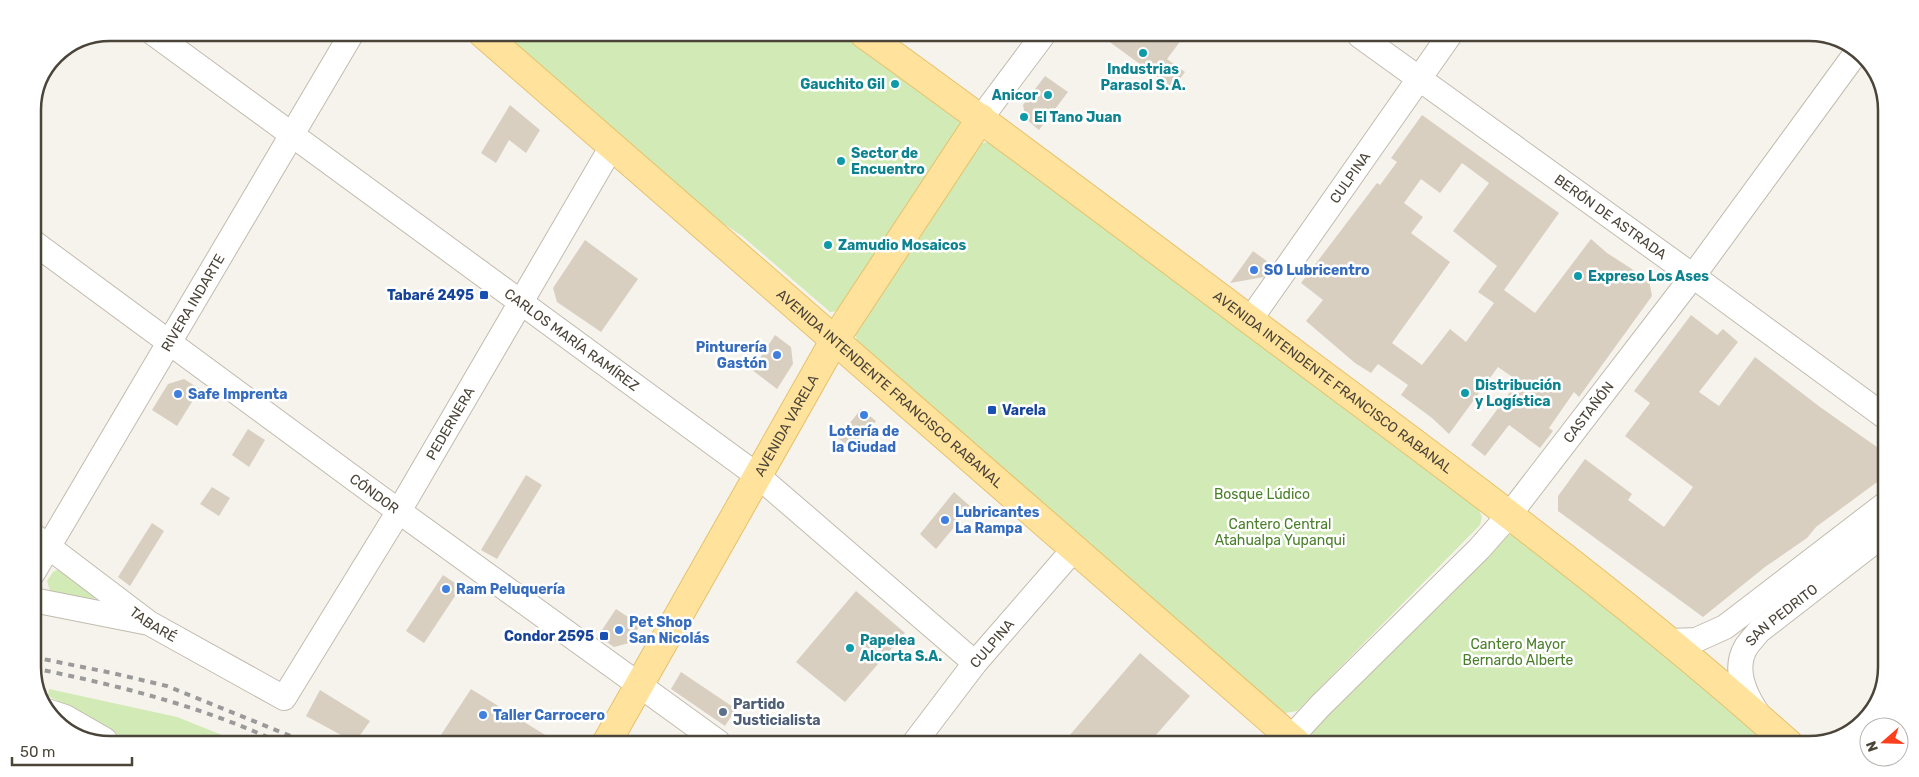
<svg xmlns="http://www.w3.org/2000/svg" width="1919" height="777" font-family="Rubik,sans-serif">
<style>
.green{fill:#d2eab5}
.building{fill:#d8cfc1;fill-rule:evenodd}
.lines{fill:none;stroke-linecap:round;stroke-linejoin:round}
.minor-casing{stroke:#c2bbae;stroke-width:26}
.major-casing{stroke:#e6c16a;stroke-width:30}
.minor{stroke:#fff;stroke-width:24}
.major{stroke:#ffe39c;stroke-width:28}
.rail{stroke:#9a9a9a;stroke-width:4;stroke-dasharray:6 6;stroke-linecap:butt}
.culture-dot{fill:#0f9aa8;stroke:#fff;stroke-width:2}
.shop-dot{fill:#3f7fe0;stroke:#fff;stroke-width:2}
.transit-dot{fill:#1a4fb4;stroke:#fff;stroke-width:2}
.service-dot{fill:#5c6f8a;stroke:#fff;stroke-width:2}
.labels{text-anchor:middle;stroke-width:5;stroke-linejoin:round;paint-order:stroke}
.culture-label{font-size:14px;font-weight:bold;fill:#0d838f;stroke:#fff;text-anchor:start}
.street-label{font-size:14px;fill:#4b4439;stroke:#fff}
.shop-label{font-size:14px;font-weight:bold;fill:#366cbe;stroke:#fff;text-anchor:start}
.transit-label{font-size:14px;font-weight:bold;fill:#164399;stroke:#fff;text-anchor:end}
.park-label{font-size:14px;fill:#4a7f2a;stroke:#fff}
.service-label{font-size:14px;font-weight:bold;fill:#4e5e75;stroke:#fff;text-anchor:start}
.rim{fill:none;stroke:#4b4439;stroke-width:2.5}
</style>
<rect width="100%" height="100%" fill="#f6f3ec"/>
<g class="green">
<polygon points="501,33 848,34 955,111 960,122 958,134 839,311 830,312 742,236 703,210"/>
<polygon points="988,142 995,144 1478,508 1482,517 1480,525 1297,711 1285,713 1272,708 858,344 855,334 859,324 982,143"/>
<polygon points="1515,534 1734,696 1770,744 1315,743 1312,734 1315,723 1501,536"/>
<polygon points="61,568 96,597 91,601 50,591 47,581 53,572"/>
<polygon points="49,689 177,717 237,741 127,740 79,711 48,696"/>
</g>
<g class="building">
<polygon points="1100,35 1185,35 1167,59 1185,72 1173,88"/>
<polygon points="1045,76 1068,92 1039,130 1026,119 1023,105"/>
<polygon points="510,105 540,130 526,153 509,140 496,163 481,153"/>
<path d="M1422 115 1559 213 1504 290 1535 313 1591 239 1607 253 1649 280 1652 296 1579 397 1574 392 1549 428 1553 431 1540 448 1509 425 1485 456 1471 445 1518 381 1498 367 1449 434 1432 418 1401 395 1408 385 1378 364 1371 373 1355 363 1306 321 1323 300 1301 283 1377 183 1380 185 1397 162 1391 158ZM1462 163 1489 183 1453 231 1497 266 1478 292 1494 303 1466 342 1450 329 1422 365 1392 343 1450 262 1411 233 1423 217 1404 203 1421 179 1440 193Z"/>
<polygon points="585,240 638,279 601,332 557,302 553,288"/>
<polygon points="1253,251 1272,265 1264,277 1230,283"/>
<polygon points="1691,315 1717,335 1723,329 1738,342 1699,392 1719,406 1755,357 1820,407 1884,452 1884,477 1816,527 1807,538 1765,567 1703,617 1558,511 1558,496 1585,459 1632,494 1628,500 1664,527 1693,487 1625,436 1650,403 1634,391"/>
<polygon points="775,335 791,347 793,364 777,389 752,370"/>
<polygon points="184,379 200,389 177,426 152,410 168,384"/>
<polygon points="861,409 876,421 853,450 838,438"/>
<polygon points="248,429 265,440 249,467 232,455"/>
<polygon points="526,475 542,485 497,559 481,550"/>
<polygon points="212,487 230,498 219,516 200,504"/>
<polygon points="954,492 971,507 936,549 920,534"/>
<polygon points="152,523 164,531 130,586 118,577"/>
<polygon points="443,575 461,587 424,643 406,631"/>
<polygon points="856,591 905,633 845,702 796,662"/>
<polygon points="616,609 640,625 629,643 614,647 598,636"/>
<polygon points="1140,653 1190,696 1149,743 1077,743 1069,736"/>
<polygon points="681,672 736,709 725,726 671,689"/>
<polygon points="471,689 555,741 437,741"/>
<polygon points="320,690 370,721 356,741 352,741 306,716"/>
</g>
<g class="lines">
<defs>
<g id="minor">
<path id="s1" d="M153 33 758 476 975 663"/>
<path id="s2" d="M1360 36 1693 276 1884 416"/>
<polyline points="981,118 1043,35"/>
<path id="s3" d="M33 242 375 494 718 742"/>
<path id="s4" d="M1250 320 1449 36"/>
<path id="s5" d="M33 535 149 623 284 698 399 511 612 146"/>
<path id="s6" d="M33 573 352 33"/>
<polyline points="33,600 144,622"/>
<polyline points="1670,641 1696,640 1725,627 1884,505"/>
<polyline points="47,711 65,717 105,740"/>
<path id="s7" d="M1758 714C1745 695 1733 669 1746 647 1750 641 1755 636 1759 631L1883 535"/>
<path id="s8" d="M915 742 975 663 1074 549"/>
<path id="s9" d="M1286 743 1320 706 1479 549 1510 514 1693 276 1856 53"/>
</g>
<g id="major">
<path id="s10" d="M482 33 1297 743"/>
<path id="s11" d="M864 34C1012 140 1156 250 1302 359 1468 483 1635 606 1789 744"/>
<path id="s12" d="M607 742 834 341 981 118"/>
</g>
</defs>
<use href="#minor" class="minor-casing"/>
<use href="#major" class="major-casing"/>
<use href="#minor" class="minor"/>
<use href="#major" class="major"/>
<g class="rail">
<polyline points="33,657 112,673 167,686 303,741"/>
<path d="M33 668C116 685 198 705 276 741"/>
</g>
</g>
<g class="culture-dot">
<circle cx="1143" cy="53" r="5"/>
<circle cx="895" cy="84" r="5"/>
<circle cx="1048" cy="95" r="5"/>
<circle cx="1024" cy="117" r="5"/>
<circle cx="841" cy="161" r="5"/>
<circle cx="828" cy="245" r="5"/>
<circle cx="1578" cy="276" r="5"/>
<circle cx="1465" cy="393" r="5"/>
<circle cx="850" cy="648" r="5"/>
</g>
<g class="shop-dot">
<circle cx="1254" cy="270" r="5"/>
<circle cx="777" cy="355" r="5"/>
<circle cx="178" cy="394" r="5"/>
<circle cx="864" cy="415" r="5"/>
<circle cx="945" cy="520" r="5"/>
<circle cx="446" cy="589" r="5"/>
<circle cx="619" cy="630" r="5"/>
<circle cx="483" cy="715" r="5"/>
</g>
<g class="transit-dot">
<rect x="479" y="290" width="10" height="10" rx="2.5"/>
<rect x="987" y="405" width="10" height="10" rx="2.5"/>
<rect x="599" y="631" width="10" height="10" rx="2.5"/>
</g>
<circle class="service-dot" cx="723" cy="712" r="5"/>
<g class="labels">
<g class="culture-label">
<text x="1143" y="74" text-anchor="middle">Industrias<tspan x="1143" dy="16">Parasol S. A.</tspan></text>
<text x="885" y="89" text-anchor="end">Gauchito Gil</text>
<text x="1038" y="100" text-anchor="end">Anicor</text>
<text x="1034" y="122">El Tano Juan</text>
<text x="851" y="158">Sector de<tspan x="851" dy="16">Encuentro</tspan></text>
<text x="838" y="250">Zamudio Mosaicos</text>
<text x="1588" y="281">Expreso Los Ases</text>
<text x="1475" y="390">Distribución<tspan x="1475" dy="16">y Logística</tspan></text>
<text x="860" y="645">Papelea<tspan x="860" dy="16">Alcorta S.A.</tspan></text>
</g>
<g class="street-label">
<text dy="5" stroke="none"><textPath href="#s4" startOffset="174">CULPINA</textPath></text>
<text dy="5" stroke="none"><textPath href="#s2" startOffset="309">BERÓN DE ASTRADA</textPath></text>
<text dy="5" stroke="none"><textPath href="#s6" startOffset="314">RIVERA INDARTE</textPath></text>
<text dy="5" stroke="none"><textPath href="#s1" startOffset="519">CARLOS MARÍA RAMÍREZ</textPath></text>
<text dy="5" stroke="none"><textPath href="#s11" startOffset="584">AVENIDA INTENDENTE FRANCISCO RABANAL</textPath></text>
<text dy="5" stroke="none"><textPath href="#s10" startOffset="541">AVENIDA INTENDENTE FRANCISCO RABANAL</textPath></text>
<text dy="5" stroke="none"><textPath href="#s9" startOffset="449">CASTAÑÓN</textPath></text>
<text dy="5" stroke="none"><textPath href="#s5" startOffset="621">PEDERNERA</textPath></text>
<text dy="5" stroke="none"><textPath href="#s12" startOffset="364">AVENIDA VARELA</textPath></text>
<text dy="5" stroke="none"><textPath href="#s3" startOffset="424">CÓNDOR</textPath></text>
<text dy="5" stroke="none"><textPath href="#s7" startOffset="120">SAN PEDRITO</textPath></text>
<text dy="5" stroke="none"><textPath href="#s5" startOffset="150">TABARÉ</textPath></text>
<text dy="5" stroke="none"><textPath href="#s8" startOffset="125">CULPINA</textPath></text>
</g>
<g class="shop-label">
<text x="1264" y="275">SO Lubricentro</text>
<text x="767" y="352" text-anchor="end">Pinturería<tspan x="767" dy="16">Gastón</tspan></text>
<text x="188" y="399">Safe Imprenta</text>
<text x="864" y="436" text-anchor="middle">Lotería de<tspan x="864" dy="16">la Ciudad</tspan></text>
<text x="955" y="517">Lubricantes<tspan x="955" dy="16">La Rampa</tspan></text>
<text x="456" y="594">Ram Peluquería</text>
<text x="629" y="627">Pet Shop<tspan x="629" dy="16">San Nicolás</tspan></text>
<text x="493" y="720">Taller Carrocero</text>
</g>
<g class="transit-label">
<text x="474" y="300">Tabaré 2495</text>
<text x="1002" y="415" text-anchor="start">Varela</text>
<text x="594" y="641">Condor 2595</text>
</g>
<g class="park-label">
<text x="1262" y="499">Bosque Lúdico</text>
<text x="1280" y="529">Cantero Central<tspan x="1280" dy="16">Atahualpa Yupanqui</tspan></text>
<text x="1518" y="649">Cantero Mayor<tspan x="1518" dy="16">Bernardo Alberte</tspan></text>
</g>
<g class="service-label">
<text x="733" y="709">Partido<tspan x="733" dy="16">Justicialista</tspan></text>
</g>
</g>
<path d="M0 0H1919V777H0ZM110 41H1809A69 69 0 0 1 1878 110V667A69 69 0 0 1 1809 736H110A69 69 0 0 1 41 667V110A69 69 0 0 1 110 41Z" fill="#fff" fill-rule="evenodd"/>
<path class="rim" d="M110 41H1809A69 69 0 0 1 1878 110V667A69 69 0 0 1 1809 736H110A69 69 0 0 1 41 667V110A69 69 0 0 1 110 41Z"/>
<g transform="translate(1884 742) rotate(250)"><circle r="24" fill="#ffffff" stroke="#b7b4b0"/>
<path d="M0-4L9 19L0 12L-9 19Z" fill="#fc3f1d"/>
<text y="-8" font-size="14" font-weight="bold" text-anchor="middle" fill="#4b4439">N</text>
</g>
<path d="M12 757v8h120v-8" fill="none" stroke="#4b4439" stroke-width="2.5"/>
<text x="20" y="757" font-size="15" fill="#4b4439" stroke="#ffffff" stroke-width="4" paint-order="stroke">50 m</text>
</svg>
